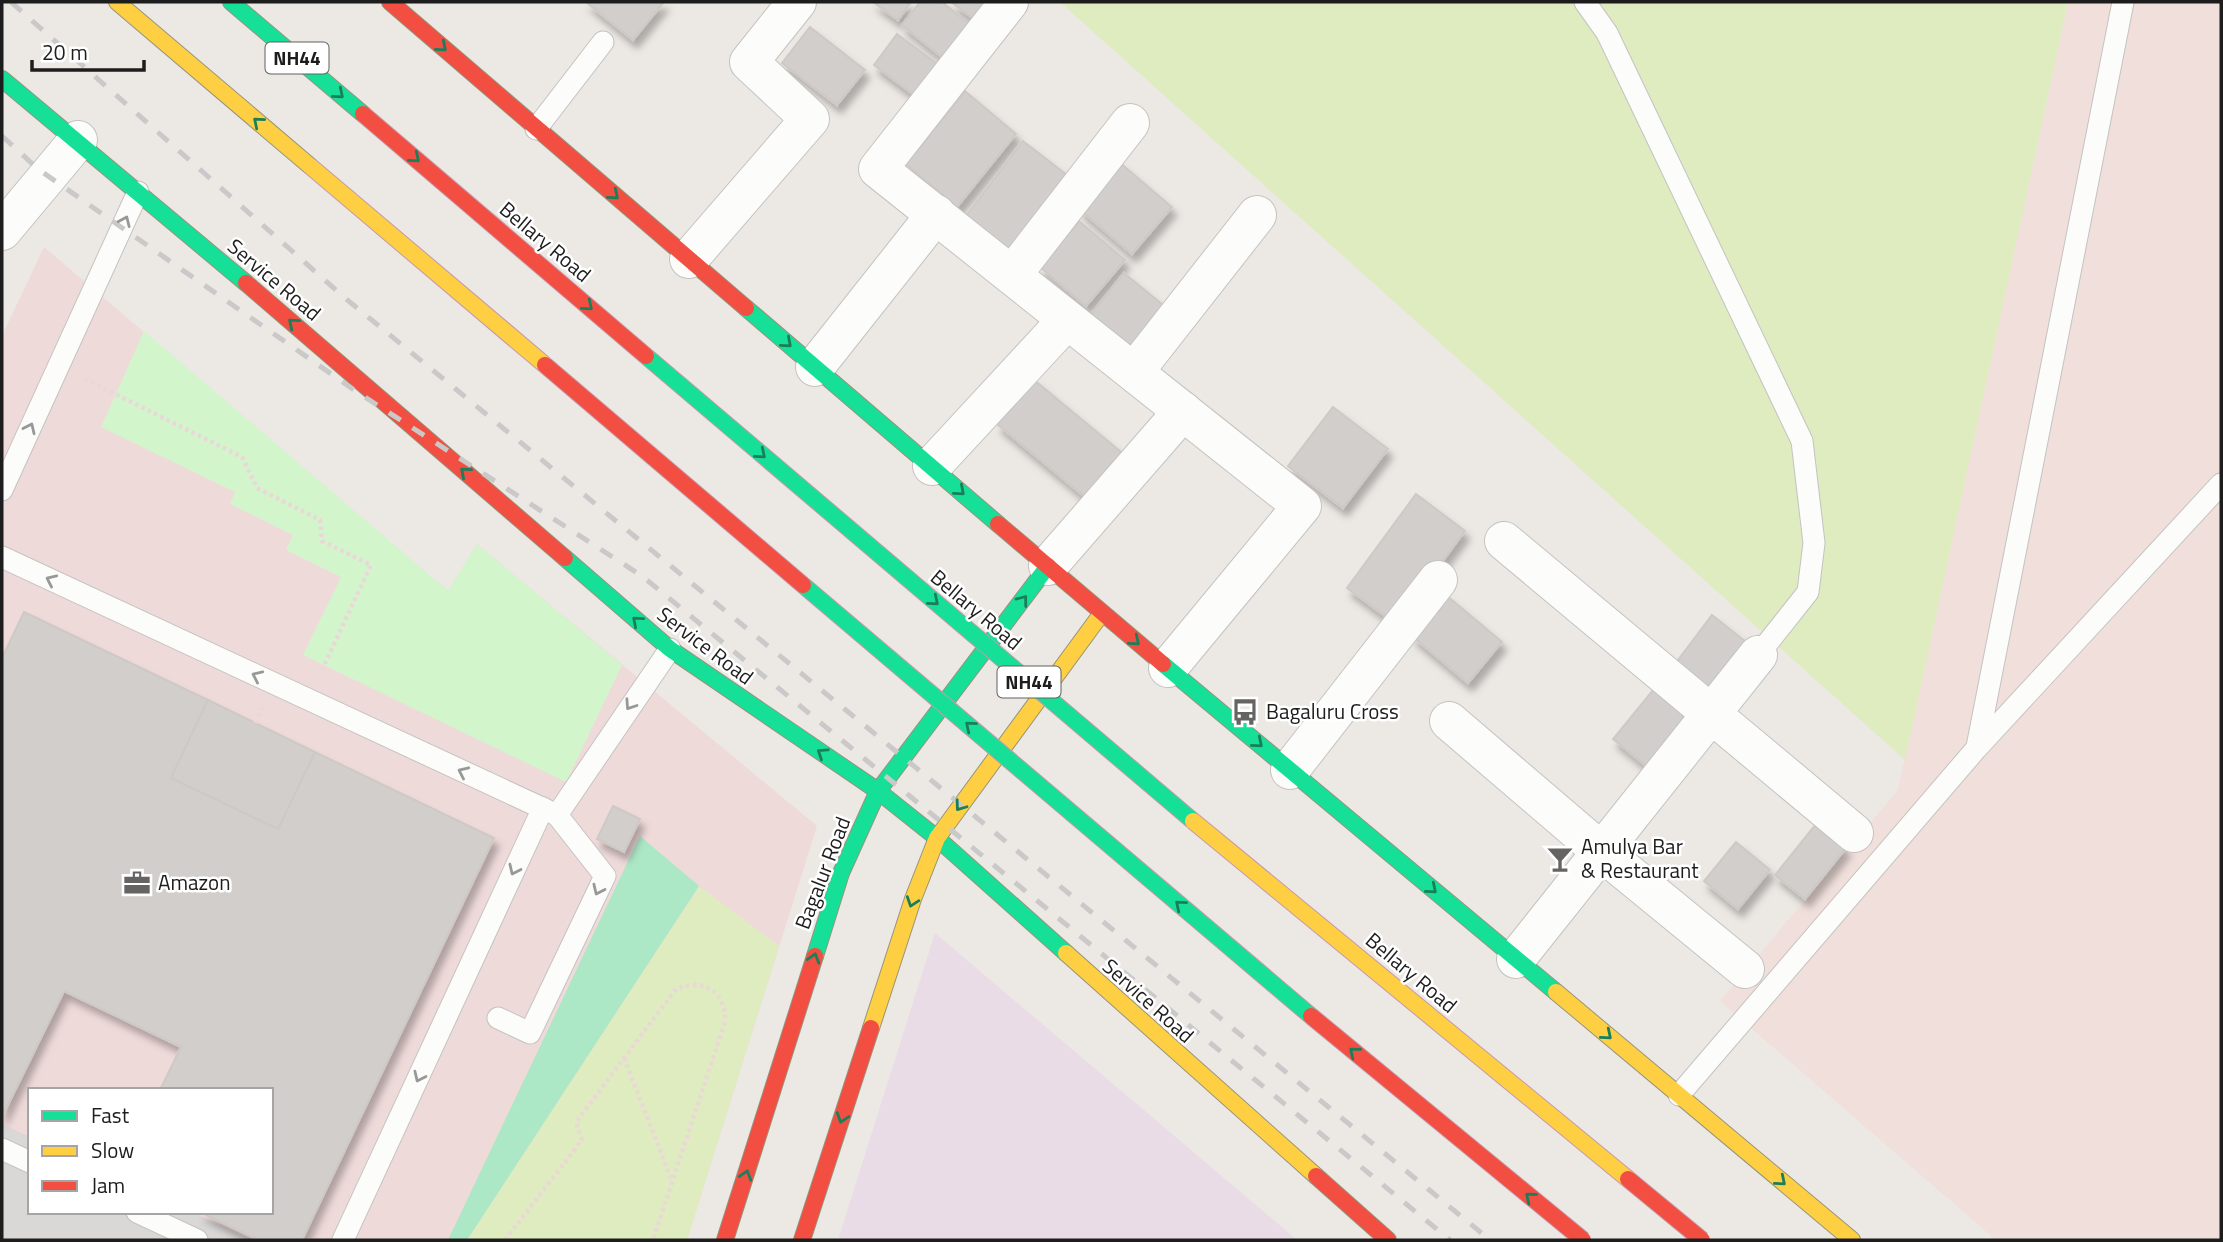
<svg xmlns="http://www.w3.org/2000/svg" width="2223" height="1242" font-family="'Titillium Web',sans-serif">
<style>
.commercial{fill:#efdada;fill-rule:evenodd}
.industrial{fill:#eadce6}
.religious{fill:#dad8d6}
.military{fill:#f0dfdb}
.grass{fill:#deecc0}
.park{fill:#d2f5cc}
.pitch{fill:#ace7c6}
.building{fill:#d2cecb;stroke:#cfc9c5;stroke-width:2;filter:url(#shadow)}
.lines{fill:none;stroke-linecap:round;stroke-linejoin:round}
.lane-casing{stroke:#c4c3c1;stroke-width:23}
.street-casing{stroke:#c4c3c1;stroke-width:40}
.fast-casing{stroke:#96947c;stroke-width:18}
.slow-casing{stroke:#96947c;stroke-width:18}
.jam-casing{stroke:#96947c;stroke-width:18}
.path{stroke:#ebd7d7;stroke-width:4.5;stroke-dasharray:3.5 3.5;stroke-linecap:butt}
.lane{stroke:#fcfcfb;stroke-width:21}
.street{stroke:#fcfcfb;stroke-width:38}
.fast{stroke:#16e098;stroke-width:16}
.slow{stroke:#ffcf43;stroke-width:16}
.jam{stroke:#f24e42;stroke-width:16}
.rail{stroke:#cac9c9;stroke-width:5;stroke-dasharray:14 14;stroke-linecap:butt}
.fast-bridge-casing{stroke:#c499ab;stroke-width:18;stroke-linecap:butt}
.slow-bridge-casing{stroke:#c499ab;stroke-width:18;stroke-linecap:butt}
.jam-bridge-casing{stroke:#c499ab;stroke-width:18;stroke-linecap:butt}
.fast-bridge{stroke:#16e098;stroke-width:16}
.slow-bridge{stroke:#ffcf43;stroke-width:16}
.jam-bridge{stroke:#f24e42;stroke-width:16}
.oneway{stroke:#1a7e5a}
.oneway2{stroke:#989897}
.labels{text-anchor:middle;stroke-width:5;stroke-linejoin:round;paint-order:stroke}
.shield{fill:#fff;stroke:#616161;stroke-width:2}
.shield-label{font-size:19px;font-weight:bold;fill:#1d1d1d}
.street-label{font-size:21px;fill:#1d1d1d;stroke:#fff}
.poi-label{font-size:21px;fill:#1d1d1d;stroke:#fff;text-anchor:start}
</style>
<defs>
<filter id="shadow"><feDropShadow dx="4.5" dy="8" stdDeviation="3.5" flood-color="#0004"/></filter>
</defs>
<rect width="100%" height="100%" fill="#ece8e4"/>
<path class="commercial" d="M44 247 448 591 477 544 817 826 687 1240H2V336ZM30 1090H271V1212H30Z"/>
<polygon class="industrial" points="935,933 1297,1240 838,1240"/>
<polygon class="religious" points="2,1124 30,1137 30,1212 192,1212 252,1240 2,1240"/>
<polygon class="military" points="2068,2 2221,2 2221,1240 1996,1240 1720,1001 1898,790"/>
<g class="grass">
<polygon points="1060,2 2068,2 1905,760"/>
<polygon points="699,886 779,946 687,1240 467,1240"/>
</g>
<polygon class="park" points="144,331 448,591 477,544 622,665 566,782 303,655 341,577 286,550 293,535 230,504 235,492 101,427"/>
<polygon class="pitch" points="640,836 699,886 467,1240 448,1240"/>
<g class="building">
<polygon points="586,2 664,2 633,40"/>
<polygon points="873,2 911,2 898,20"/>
<polygon points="920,2 942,2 974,28 947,61 902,25"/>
<polygon points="951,2 998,2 981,24"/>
<polygon points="810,27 865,70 837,105 782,63"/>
<polygon points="897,34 944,69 921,100 874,65"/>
<polygon points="965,91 1016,134 957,207 906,164"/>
<polygon points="1023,141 1072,179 1014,254 966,216"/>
<polygon points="1119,162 1172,207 1132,254 1079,209"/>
<polygon points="1079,221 1125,260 1086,306 1040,267"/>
<polygon points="1124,273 1169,310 1134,353 1089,317"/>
<polygon points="1033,379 1127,457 1091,502 997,424"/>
<polygon points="1333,407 1388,449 1343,508 1288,466"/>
<polygon points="1416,494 1465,531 1396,624 1347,588"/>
<polygon points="1446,595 1502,642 1468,683 1412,636"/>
<polygon points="24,612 208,700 171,778 278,829 315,752 494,838 302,1240 258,1240 200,1212 271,1212 271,1090 160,1090 181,1047 64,991 2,1117 2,658"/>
<polygon points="1712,615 1751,646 1714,695 1675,664"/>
<polygon points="1654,689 1690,720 1650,769 1613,739"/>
<polygon points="208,700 315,752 278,829 171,778"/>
<polygon points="613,806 640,819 624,852 597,839"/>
<polygon points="1816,824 1846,848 1805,899 1775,875"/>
<polygon points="1736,842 1770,870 1738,909 1704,881"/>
</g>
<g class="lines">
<defs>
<g id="lane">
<polyline points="1585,2 1607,33 1802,441 1814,543 1808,592 1758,655"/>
<polyline points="536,129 603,42"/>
<polyline points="2,490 138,192"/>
<polyline points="2,557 557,815 670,649"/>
<polyline points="1977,747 2123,2"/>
<polyline points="498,1018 530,1033 605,876 557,815"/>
<polyline points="1679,1095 1976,749 2221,484"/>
<polyline points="2,1149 30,1162"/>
<polyline points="137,1212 197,1240"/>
<polyline points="343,1240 543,808"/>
</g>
<g id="street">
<polyline points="1009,2 878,169 1302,506 1168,668"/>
<polyline points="2,231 78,140"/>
<polyline points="689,259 810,119 749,62 797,2"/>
<polyline points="1012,275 1130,123"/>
<polyline points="815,367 936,214"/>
<polyline points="1134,372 1257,215"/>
<polyline points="932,466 1067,320"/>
<polyline points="1504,541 1854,833"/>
<polyline points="1048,566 1183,411"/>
<polyline points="1449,721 1602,852 1745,969"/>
<polyline points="1290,770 1438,580"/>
<polyline points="1516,959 1758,655"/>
</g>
<g id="fast">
<polyline points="231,2 363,114"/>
<polyline points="2,79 246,283"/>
<polyline points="746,308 998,524"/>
<polyline points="565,558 670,649 878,791 937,838 1066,953"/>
<polyline points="1163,664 1556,992"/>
<polyline points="815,956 841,873 878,791 1048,566"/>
</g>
<g id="slow">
<polyline points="117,2 310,166"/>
<polyline points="1066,953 1316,1176"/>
<polyline points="1556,992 1852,1240"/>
<polyline points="871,1028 913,899 937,838 1102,613"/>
</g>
<g id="jam">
<polyline points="390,2 746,308"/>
<polyline points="246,283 565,558"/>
<polyline points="998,524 1163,664"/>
<polyline points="1316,1176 1388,1240"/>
<polyline points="725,1240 815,956"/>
<polyline points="802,1240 871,1028"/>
</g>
</defs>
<use href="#lane" class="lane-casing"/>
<use href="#street" class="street-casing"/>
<use href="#fast" class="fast-casing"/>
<use href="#slow" class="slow-casing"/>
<use href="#jam" class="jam-casing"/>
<g class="path">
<polyline points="85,379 242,457 257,488 320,520 322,541 371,565 321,672"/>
<polyline points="255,723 262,708"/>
<polyline points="624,1058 672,1181"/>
<path d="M505 1240 582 1140 576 1122 676 989C704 977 726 992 725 1022L653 1240"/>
</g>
<use href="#lane" class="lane"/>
<use href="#street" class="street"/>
<use href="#fast" class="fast"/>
<use href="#slow" class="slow"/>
<use href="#jam" class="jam"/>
<g class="rail">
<polyline points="11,2 345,298 1490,1240"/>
<polyline points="2,136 38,169 357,392 642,576 1450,1240"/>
</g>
<defs>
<g id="fast-bridge">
<polyline points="646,356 1193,821"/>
<polyline points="803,585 1311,1016"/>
</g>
<g id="slow-bridge">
<polyline points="310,166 545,365"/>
<polyline points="1193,821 1628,1179"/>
</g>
<g id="jam-bridge">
<polyline points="363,114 646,356"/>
<polyline points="545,365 803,585"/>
<polyline points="1311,1016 1583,1240"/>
<polyline points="1628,1179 1702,1240"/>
</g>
</defs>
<use href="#fast-bridge" class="fast-bridge-casing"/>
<use href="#slow-bridge" class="slow-bridge-casing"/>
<use href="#jam-bridge" class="jam-bridge-casing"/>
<use href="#fast-bridge" class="fast-bridge"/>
<use href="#slow-bridge" class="slow-bridge"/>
<use href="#jam-bridge" class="jam-bridge"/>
</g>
<defs><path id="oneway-chevron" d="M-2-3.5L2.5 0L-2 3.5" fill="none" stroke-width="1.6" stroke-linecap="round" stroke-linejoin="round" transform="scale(1.75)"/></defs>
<g class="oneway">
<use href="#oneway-chevron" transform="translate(442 47) rotate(41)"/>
<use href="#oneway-chevron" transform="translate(339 94) rotate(40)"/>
<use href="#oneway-chevron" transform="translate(258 122) rotate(-140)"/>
<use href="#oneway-chevron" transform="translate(415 158) rotate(40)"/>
<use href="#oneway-chevron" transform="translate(614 195) rotate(40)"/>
<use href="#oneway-chevron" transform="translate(588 306) rotate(40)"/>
<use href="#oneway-chevron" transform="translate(293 323) rotate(-140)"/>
<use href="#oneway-chevron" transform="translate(787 343) rotate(41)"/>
<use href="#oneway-chevron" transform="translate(761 454) rotate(40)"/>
<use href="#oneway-chevron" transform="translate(465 472) rotate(-139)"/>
<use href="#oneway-chevron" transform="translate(960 491) rotate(41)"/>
<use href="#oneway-chevron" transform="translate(1023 600) rotate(-53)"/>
<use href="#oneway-chevron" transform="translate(934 601) rotate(40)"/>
<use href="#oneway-chevron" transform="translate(637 621) rotate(-139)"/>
<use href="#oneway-chevron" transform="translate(1135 641) rotate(40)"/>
<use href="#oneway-chevron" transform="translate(970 726) rotate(-140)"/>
<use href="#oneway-chevron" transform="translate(1258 743) rotate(40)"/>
<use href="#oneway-chevron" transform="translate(822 753) rotate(-146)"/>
<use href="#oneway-chevron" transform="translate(960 806) rotate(126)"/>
<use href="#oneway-chevron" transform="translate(1432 889) rotate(40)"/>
<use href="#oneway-chevron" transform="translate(912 902) rotate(109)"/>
<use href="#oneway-chevron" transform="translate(1180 905) rotate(-140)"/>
<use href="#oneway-chevron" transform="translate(814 958) rotate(-73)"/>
<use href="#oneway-chevron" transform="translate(1607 1035) rotate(40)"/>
<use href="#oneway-chevron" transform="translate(1354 1052) rotate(-141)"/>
<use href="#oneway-chevron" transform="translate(842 1118) rotate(108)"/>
<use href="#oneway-chevron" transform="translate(746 1175) rotate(-73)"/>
<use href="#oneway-chevron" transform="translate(1781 1181) rotate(40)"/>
<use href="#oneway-chevron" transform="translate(1530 1197) rotate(-141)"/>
</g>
<g class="oneway2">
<use href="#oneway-chevron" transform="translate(125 221) rotate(-66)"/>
<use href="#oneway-chevron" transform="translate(30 428) rotate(-65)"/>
<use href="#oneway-chevron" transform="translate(51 580) rotate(-155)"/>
<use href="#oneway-chevron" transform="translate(257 676) rotate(-155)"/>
<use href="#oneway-chevron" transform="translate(630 705) rotate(124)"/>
<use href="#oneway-chevron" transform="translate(463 772) rotate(-155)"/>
<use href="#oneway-chevron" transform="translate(514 870) rotate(115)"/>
<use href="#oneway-chevron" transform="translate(598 890) rotate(115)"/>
<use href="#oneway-chevron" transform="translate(419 1077) rotate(115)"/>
</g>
<defs>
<symbol id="bus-bare" viewBox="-9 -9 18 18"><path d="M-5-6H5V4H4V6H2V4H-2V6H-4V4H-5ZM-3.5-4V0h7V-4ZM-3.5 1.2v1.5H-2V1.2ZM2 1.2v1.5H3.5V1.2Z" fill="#656463" stroke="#fff" stroke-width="2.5" paint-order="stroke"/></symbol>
<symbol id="bar-bare" viewBox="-9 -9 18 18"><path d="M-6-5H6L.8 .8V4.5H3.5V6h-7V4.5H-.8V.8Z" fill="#656463" stroke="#fff" stroke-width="2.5" paint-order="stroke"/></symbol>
<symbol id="office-bare" viewBox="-9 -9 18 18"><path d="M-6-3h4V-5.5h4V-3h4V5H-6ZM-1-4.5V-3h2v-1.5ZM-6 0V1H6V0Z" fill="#656463" stroke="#fff" stroke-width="2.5" paint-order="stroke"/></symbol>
</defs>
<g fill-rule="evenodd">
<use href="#bus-bare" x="1226" y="693" width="38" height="38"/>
<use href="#bar-bare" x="1541" y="840" width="38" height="38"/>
<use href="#office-bare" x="118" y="864" width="38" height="38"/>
</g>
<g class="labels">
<g class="shield">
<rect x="265.5" y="42.5" width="63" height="31" rx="5"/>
<rect x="997.5" y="666.5" width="63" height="31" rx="5"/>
</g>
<g class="shield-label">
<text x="297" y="65">NH44</text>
<text x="1029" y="689">NH44</text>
</g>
<g class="street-label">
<text transform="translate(545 242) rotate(40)" y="7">Bellary Road</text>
<text transform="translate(274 280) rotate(40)" y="7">Service Road</text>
<text transform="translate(976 610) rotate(40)" y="7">Bellary Road</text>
<text transform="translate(705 646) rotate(37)" y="7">Service Road</text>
<text transform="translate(823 873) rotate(-69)" y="7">Bagalur Road</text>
<text transform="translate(1411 973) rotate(40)" y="7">Bellary Road</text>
<text transform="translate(1148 1001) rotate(42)" y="7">Service Road</text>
</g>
<g class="poi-label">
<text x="1266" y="719">Bagaluru Cross</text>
<text x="1581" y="854">Amulya Bar<tspan x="1581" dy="24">&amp; Restaurant</tspan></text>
<text x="158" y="890">Amazon</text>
</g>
</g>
<rect width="2223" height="1242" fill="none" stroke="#1d1d1d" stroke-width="7"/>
<rect x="28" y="1088" width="245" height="126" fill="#ffffff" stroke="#a5a5a5" stroke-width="2"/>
<rect x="42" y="1111" width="35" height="10" fill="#16e098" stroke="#a5a5a5" stroke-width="2"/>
<text x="91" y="1123" font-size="21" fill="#1d1d1d">Fast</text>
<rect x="42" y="1146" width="35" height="10" fill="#ffcf43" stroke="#a5a5a5" stroke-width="2"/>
<text x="91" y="1158" font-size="21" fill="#1d1d1d">Slow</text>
<rect x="42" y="1181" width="35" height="10" fill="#f24e42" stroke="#a5a5a5" stroke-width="2"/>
<text x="91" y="1193" font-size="21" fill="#1d1d1d">Jam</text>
<path d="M32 60v10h112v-10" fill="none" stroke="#1d1d1d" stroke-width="3.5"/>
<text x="42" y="60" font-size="21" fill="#1d1d1d" stroke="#ffffff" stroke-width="5" paint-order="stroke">20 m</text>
</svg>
